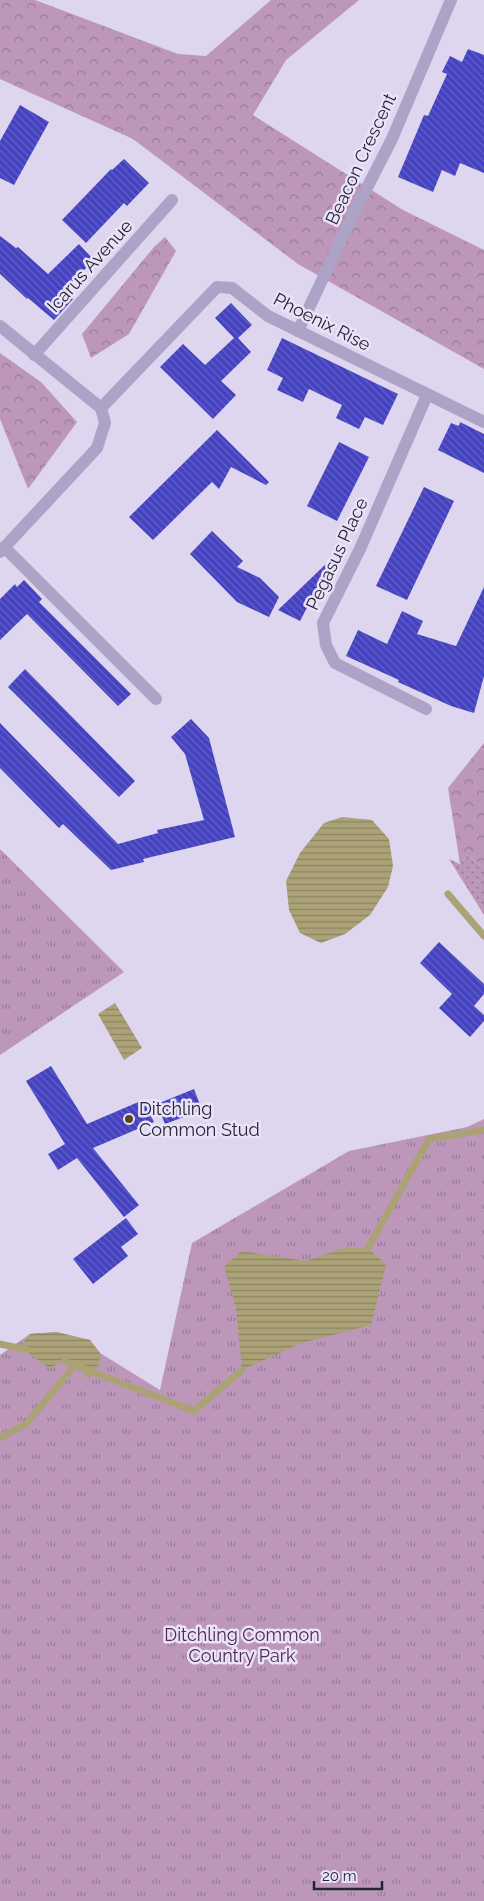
<svg xmlns="http://www.w3.org/2000/svg" width="484" height="1901" font-family="Raleway,sans-serif">
<style>
.grass{fill:url(#grass-dots)}
.forest{fill:url(#forest-crowns)}
.park{fill:url(#park-tufts)}
.water{fill:url(#water-rules)}
.lines{fill:none;stroke-linecap:round;stroke-linejoin:round}
.stream{stroke:#aba277;stroke-width:7}
.building{fill:url(#building-back-hatch)}
.minor{stroke:#aca3c7;stroke-width:12}
.poi-dot{fill:#524a1c;stroke:#e9e2f8;stroke-width:2}
.labels{text-anchor:middle;stroke-width:5;stroke-linejoin:round;paint-order:stroke}
.street-label{font-size:18px;fill:#262532;stroke:#e9e2f8}
.poi-label{font-size:18px;fill:#262532;stroke:#e9e2f8;text-anchor:start}
.park-label{font-size:18px;fill:#4f2a4a;stroke:#e9e2f8}
</style>
<defs>
<pattern id="grass-dots" width="8" height="8" patternUnits="userSpaceOnUse" patternTransform="scale(1.25)"><rect width="8" height="8" fill="#bd97b9"/><path d="M2 2h.1M6 6h.1" fill="none" stroke="#997b97" stroke-width="1.8" stroke-linecap="round"/></pattern>
<pattern id="forest-crowns" width="20" height="18" patternUnits="userSpaceOnUse" patternTransform="scale(1.25)"><rect width="20" height="18" fill="#bd97b9"/><path d="M2 6a3 3 0 1 1 6 0M12 15a3 3 0 1 1 6 0" fill="none" stroke="#997b97"/></pattern>
<pattern id="park-tufts" width="24" height="20" patternUnits="userSpaceOnUse" patternTransform="scale(1.25)"><rect width="24" height="20" fill="#bd97b9"/><path d="M3 7l-1-3M5 7V3M7 7l1-3M15 17l-1-3M17 17v-4M19 17l1-3" fill="none" stroke="#997b97"/></pattern>
<pattern id="water-rules" width="6" height="5" patternUnits="userSpaceOnUse" patternTransform="scale(1.25)"><rect width="6" height="5" fill="#aba277"/><path d="M0 2.5h6" fill="none" stroke="#8b8462"/></pattern>
<pattern id="building-back-hatch" width="6" height="6" patternUnits="userSpaceOnUse" patternTransform="scale(1.25)"><rect width="6" height="6" fill="#4542c2"/><path d="M-1 5l2 2M0 0l6 6M5-1l2 2" fill="none" stroke="#6361c2"/></pattern>
</defs>
<rect width="100%" height="100%" fill="#ded6ef"/>
<polygon class="grass" points="467,855 484,868 484,915 449,859 460,864"/>
<g class="forest">
<polygon points="0,0 35,0 178,54 206,56 271,0 359,0 286,60 253,115 403,210 484,250 484,369 298,264 133,139 0,79"/>
<polygon points="165,237 176,251 129,334 91,358 82,334 154,247"/>
<polygon points="0,353 41,382 77,422 28,489 0,419"/>
<polygon points="484,743 484,868 467,855 460,864 448,788"/>
</g>
<g class="park">
<polygon points="0,849 124,972 0,1055"/>
<polygon points="484,1119 484,1901 0,1901 0,1355 30,1334 56,1332 90,1340 100,1353 160,1390 192,1243 349,1151 467,1127"/>
</g>
<g class="water">
<polygon points="342,817 372,820 389,839 393,866 388,887 370,915 345,934 321,943 300,933 289,910 286,881 300,853 324,823"/>
<polygon points="115,1003 142,1048 124,1060 98,1014"/>
<polygon points="344,1248 368,1248 386,1265 371,1325 302,1343 242,1370 236,1308 224,1267 241,1251 306,1261"/>
<polygon points="56,1332 90,1340 100,1353 99,1365 89,1379 76,1364 62,1360 50,1369 20,1347 30,1334"/>
</g>
<g class="lines">
<g class="stream">
<polyline points="448,894 484,936"/>
<polyline points="368,1248 429,1139 484,1130"/>
<polyline points="0,1344 27,1350"/>
<polyline points="64,1361 194,1411 242,1370"/>
<polyline points="0,1438 26,1424 76,1364"/>
</g>
</g>
<g class="building">
<polygon points="468,49 484,55 484,173 460,163 455,176 442,170 433,192 398,177 424,115 428,116 447,74 442,72 450,56 462,62"/>
<polygon points="20,105 49,122 14,185 0,178 0,141"/>
<polygon points="124,159 149,183 127,206 124,203 86,243 62,220 111,169 112,170"/>
<polygon points="0,236 16,248 18,247 48,274 79,244 94,260 63,291 73,299 54,320 28,298 27,299 0,274"/>
<polygon points="231,303 252,325 238,338 251,352 221,381 236,395 213,419 160,367 183,344 205,365 234,338 215,318"/>
<polygon points="282,338 398,394 383,425 365,417 359,429 336,418 342,405 309,389 303,402 277,390 283,378 267,370"/>
<polygon points="460,422 484,434 484,473 438,450 451,423 459,426"/>
<polygon points="217,430 269,482 266,485 231,467 219,489 212,482 153,540 129,517"/>
<polygon points="339,442 369,457 337,521 307,506"/>
<polygon points="424,487 454,501 407,600 376,586"/>
<polygon points="212,531 243,561 237,567 260,578 279,597 269,617 237,602 190,554"/>
<polygon points="327,563 330,564 300,621 278,610"/>
<polygon points="24,580 42,599 39,602 131,694 118,706 27,614 0,640 0,599 15,584 17,587"/>
<polygon points="484,587 484,676 474,713 451,706 398,682 399,680 346,656 358,630 387,644 402,611 423,621 417,634 456,646"/>
<polygon points="25,669 135,781 119,797 8,687"/>
<polygon points="191,719 209,738 235,837 143,859 144,862 111,870 63,824 59,828 0,768 0,723 118,844 158,833 157,830 204,820 185,754 171,737"/>
<polygon points="439,942 484,984 484,994 474,1006 484,1015 484,1021 470,1037 439,1008 452,994 420,963"/>
<polygon points="51,1066 87,1124 143,1100 154,1122 93,1148 139,1205 124,1217 77,1158 58,1170 48,1154 65,1144 26,1081"/>
<polygon points="194,1089 202,1110 165,1124 157,1104"/>
<polygon points="126,1218 138,1234 121,1247 128,1256 93,1284 73,1259"/>
</g>
<g class="lines">
<g class="minor">
<polyline points="0,326 101,408 105,423 97,448 0,552"/>
<polyline points="298,331 352,217 392,139 451,0"/>
<polyline points="34,355 172,200"/>
<polyline points="101,408 217,287 232,288 268,316 484,422"/>
<polyline points="4,547 156,699"/>
<polyline points="426,709 335,663 326,645 323,623 360,549 427,395"/>
</g>
</g>
<circle class="poi-dot" cx="129" cy="1119" r="5"/>
<g class="labels">
<g class="street-label">
<text transform="translate(361 159) rotate(-65)" y="6">Beacon Crescent</text>
<text transform="translate(90 266) rotate(-48)" y="6">Icarus Avenue</text>
<text transform="translate(322 322) rotate(27)" y="6">Phoenix Rise</text>
<text transform="translate(337 554) rotate(-65)" y="6">Pegasus Place</text>
</g>
<g class="poi-label">
<text x="139" y="1115">Ditchling<tspan x="139" dy="21">Common Stud</tspan></text>
</g>
<g class="park-label">
<text x="242" y="1641">Ditchling Common<tspan x="242" dy="21">Country Park</tspan></text>
</g>
</g>
<path d="M314 1881v8h68v-8" fill="none" stroke="#262532" stroke-width="2.5"/>
<text x="322" y="1881" font-size="15" fill="#262532" stroke="#e9e2f8" stroke-width="4" paint-order="stroke">20 m</text>
</svg>
